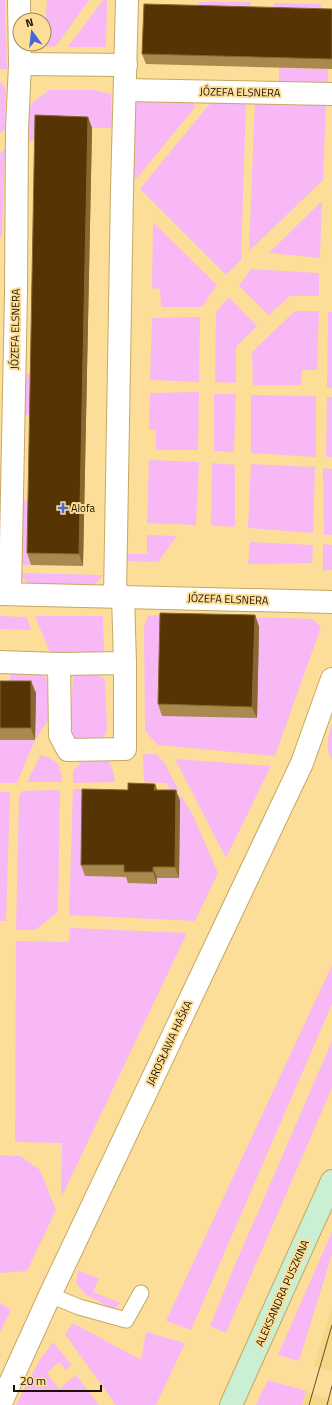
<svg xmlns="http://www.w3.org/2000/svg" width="332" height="1405" font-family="'Titillium Web',sans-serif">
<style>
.built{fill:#f7d688}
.green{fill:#f7b8f5}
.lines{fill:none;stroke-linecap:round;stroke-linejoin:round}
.lane-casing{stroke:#c5a864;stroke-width:17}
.street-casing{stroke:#c5a864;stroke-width:24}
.secondary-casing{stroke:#c5a864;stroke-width:24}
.lane{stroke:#fff;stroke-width:15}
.street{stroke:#fff;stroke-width:22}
.secondary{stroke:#caefd2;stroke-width:22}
.tram{stroke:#5f4f2e;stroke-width:1}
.wall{fill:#aa894e}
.shaded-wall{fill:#886730}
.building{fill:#573403;stroke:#886730}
.poi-dot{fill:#4568db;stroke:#fcde98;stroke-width:1.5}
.labels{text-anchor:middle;stroke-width:4;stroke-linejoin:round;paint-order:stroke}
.street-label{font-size:11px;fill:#1c1100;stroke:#fcde98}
.poi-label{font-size:11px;fill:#1c1100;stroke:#fcde98;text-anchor:start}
</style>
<rect width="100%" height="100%" fill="#fcde98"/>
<g class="built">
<polygon points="332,1307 332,1371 314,1366"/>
<polygon points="306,1391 332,1400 332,1405 302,1405"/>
</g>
<g class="green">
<polygon points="0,0 5,0 7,69 0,69"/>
<polygon points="47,0 89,0 56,46 42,47 43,44 44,44"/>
<polygon points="103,0 107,0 106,47 68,47"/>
<polygon points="199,2 251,2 250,17 197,16"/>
<polygon points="274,3 321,4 321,19 273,17"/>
<polygon points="279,68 328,69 328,84 279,83"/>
<polygon points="0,81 6,89 5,129 0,133"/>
<polygon points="49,90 94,90 111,94 112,128 40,127 39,141 27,141 26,126 31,104"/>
<polygon points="135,97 193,102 195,107 138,177 131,179"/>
<polygon points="218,98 246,100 241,260 226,275 140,189 207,107"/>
<polygon points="255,100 326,102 323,180 249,251"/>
<polygon points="5,149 2,237 0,237 0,153"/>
<polygon points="322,201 320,258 269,253"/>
<polygon points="153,222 217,285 202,307 161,307 160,289 152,288"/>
<polygon points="251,269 319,273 319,296 290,296 269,315 239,286"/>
<polygon points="229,297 257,326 236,347 236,383 215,382 216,312"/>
<polygon points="295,311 319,311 317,370 302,370 301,385 253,385 252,352"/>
<polygon points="328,312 332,312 332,388 327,388"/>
<polygon points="200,317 199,382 150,380 152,318"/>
<polygon points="35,374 32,415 21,415 21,375"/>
<polygon points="199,392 198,450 156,450 156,430 149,430 150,393"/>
<polygon points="214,394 236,394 234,452 214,451"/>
<polygon points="251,395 316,396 316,457 251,453"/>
<polygon points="327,397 332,397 332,457 326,457"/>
<polygon points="149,460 199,462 196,525 147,523"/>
<polygon points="212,463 235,465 235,527 211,525"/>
<polygon points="251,464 315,467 313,533 248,528"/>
<polygon points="323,468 332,469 332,535 324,535"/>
<polygon points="18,500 32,501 31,565 17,565"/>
<polygon points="147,535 177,536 158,562 125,561 125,554 147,554"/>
<polygon points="250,542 313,545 312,563 248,564"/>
<polygon points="323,544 332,545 332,570 323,571"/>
<polygon points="18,573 103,575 97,582 92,585 29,584"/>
<polygon points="159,615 165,619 258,649 259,627 220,616 313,619 321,627 275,756 158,745 145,731 144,627 148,616"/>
<polygon points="0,616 27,617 31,630 0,629"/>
<polygon points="35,616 103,616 104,655 51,655"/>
<polygon points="81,672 94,673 105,679 107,729 103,739 76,742 70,731 73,677"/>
<polygon points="10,673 37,674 46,677 52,714 35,740 17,783 0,783 0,740 35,740 35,693 10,692"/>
<path d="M332 724V760C325 748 328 737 332 724Z"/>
<polygon points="143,754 156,754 164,762 179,791 170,790 166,783 144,782"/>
<path d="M41 755C58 760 61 765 62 782H27Z"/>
<polygon points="175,759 271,766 226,858"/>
<polygon points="82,761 109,761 113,771 115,782 73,783 73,771"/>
<polygon points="73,789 116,790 124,876 128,877 129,883 157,884 157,878 179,878 159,797 181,796 193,815 218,873 195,921 69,915"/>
<polygon points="60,790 58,912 35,930 16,930 19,796 22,791"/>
<polygon points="0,792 10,792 6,921 0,921"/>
<polygon points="70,928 187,933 63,1194 61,1192 62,1143 15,1142 16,941 69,942"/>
<polygon points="332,965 332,1004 191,1330 166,1321"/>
<polygon points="332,1041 332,1088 226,1333 210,1326 232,1272"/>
<polygon points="0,1155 20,1156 40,1170 56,1210 27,1271 0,1273"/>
<polygon points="332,1232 332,1254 299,1361 278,1355"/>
<polygon points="78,1270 99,1279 93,1292 121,1303 113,1309 85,1294 76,1283"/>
<polygon points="0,1303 11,1310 0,1332"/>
<polygon points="73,1323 141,1360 146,1332 185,1343 156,1405 116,1405 65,1334"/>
<polygon points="53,1342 72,1365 66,1370 59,1362 47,1373 59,1389 76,1375 99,1405 16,1405 39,1361"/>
<polygon points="268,1380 306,1391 302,1405 256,1405"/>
</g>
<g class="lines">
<defs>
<polyline id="lane" points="50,1295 79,1307 126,1320 141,1293"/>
<g id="street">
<polyline points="20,64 126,65"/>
<polyline points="125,90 331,94"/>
<polyline points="0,594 332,602"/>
<polyline points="10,594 16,292 17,129 20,64 19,0"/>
<polyline points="115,596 122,191 127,0"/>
<polyline points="0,662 59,664 125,663"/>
<polyline points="59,664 60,735 68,750 125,749 125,663 123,596"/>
<polyline points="0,1405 50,1295 302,763 332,679"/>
</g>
<polyline id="secondary" points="231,1405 332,1181"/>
</defs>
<use href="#lane" class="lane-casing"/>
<use href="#street" class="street-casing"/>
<use href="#secondary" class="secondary-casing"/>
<use href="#lane" class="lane"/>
<use href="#street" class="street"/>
<use href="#secondary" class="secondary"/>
<g class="tram">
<polyline points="309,1405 332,1325"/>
<polyline points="327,1405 332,1386"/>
</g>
</g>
<g class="wall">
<polygon points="332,9 332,69 146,64 142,54"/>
<polygon points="88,117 92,128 83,566 31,565 27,553"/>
<polygon points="255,615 259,627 257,718 162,716 158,704"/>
<polygon points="0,681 36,693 35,740 0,740"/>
<polygon points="155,784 157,790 176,790 180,801 179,878 157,878 157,884 128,883 126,877 85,876 81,865 128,790"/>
</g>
<g class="shaded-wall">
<polygon points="88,117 92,128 83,566 79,554"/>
<polygon points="255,615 259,627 257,718 252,707"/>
<polygon points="31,681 36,693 35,740 31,728"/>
<polygon points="155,784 159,795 154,790"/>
<polygon points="176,790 180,801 179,878 175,867"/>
<polygon points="153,867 157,878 157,884 153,872"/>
</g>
<g class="building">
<polygon points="144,4 332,9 332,59 142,54"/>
<polygon points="35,115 88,117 79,554 27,553"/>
<polygon points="160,613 255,615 252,707 158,704"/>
<rect x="0" y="681" width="31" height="47"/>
<polygon points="128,783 155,784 154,790 176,790 175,867 153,867 153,872 124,872 124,865 81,865 82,789 128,790"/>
</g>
<path class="poi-dot" d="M61 502h4v4h4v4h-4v4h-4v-4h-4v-4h4z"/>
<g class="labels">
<g class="street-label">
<text transform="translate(240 92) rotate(1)" y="4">JÓZEFA ELSNERA</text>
<text transform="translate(15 329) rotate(-89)" y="4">JÓZEFA ELSNERA</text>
<text transform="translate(228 599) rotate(2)" y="4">JÓZEFA ELSNERA</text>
<text transform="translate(169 1043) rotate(-65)" y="4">JAROSŁAWA HAŠKA</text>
<text transform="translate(282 1293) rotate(-66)" y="4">ALEKSANDRA PUSZKINA</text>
</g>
<g class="poi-label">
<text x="71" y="512">Alofa</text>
</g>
</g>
<g transform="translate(32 32) rotate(345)"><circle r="19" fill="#fcde98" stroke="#a28c5b"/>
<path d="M0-3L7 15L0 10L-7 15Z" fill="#4568db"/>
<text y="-6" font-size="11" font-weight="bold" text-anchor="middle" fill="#1c1100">N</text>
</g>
<path d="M14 1385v6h87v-6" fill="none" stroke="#1c1100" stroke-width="2"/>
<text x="20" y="1385" font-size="12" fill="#1c1100" stroke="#fcde98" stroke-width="3" paint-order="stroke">20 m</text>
</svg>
